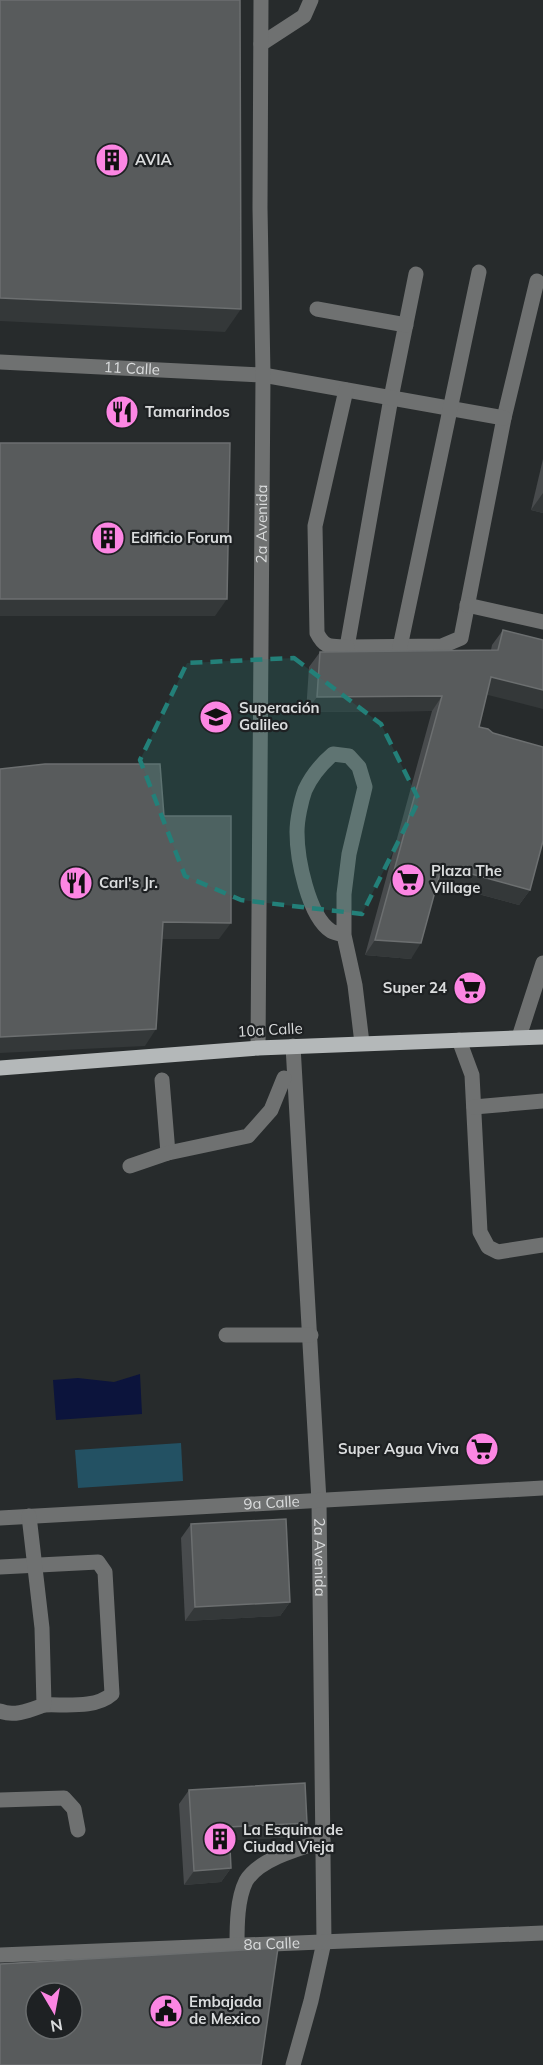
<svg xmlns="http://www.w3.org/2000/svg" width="543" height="2065" font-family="Mulish,sans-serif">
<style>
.green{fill:#235163}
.water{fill:#0c143c}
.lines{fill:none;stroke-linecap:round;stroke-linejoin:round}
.minor{stroke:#6f7171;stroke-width:15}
.major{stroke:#b4b8b9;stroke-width:15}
.wall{fill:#484b4d}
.shaded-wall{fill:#343839}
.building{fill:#585b5c;stroke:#6c6f70;stroke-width:1.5;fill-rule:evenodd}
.marked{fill:#238079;fill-opacity:0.2;stroke:#238079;stroke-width:4.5;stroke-dasharray:12 8;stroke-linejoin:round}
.labels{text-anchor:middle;stroke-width:4.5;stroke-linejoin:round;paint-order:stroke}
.poi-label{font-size:15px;font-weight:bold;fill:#dadcdd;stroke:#1e2123;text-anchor:start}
.street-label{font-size:15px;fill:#dadcdd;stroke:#1e2123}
</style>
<rect width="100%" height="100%" fill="#272b2c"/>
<polygon class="green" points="181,1443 183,1481 78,1488 75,1450"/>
<polygon class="water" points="140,1374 142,1414 56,1420 53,1380 78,1378 114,1382"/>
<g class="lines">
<g class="minor">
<polyline points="261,44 304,16 311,0"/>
<polyline points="416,274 391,398 347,647 442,646 461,638 504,418 537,281"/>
<polyline points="317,309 406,325"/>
<path id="s1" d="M0 362 263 375 504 418"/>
<path d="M346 390 315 526 317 633C325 649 331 646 347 647"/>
<polyline points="467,605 543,622"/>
<polyline points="400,647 479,272"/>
<path d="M344 935C340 934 335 933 331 931 308 916 297 858 297 832 297 820 301 801 305 790 312 775 320 765 333 754L349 756 359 767 365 787 349 854 344 894V935L355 985 362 1043"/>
<polyline points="519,1037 543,963"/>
<polyline points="459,1040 472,1075 480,1232 488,1247 498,1252 543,1245"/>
<path id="s2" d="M293 1046 319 1501 324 1942 311 2001 293 2065"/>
<path id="s3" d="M258 1048 263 375 260 208 261 0"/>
<polyline points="162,1080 168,1153"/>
<polyline points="474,1107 543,1101"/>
<polyline points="130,1166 168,1153 248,1136 271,1110 284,1078"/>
<polyline points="226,1335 311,1335"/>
<path id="s4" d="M0 1518 543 1488"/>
<path d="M0 1567 98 1562 105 1572 112 1694C95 1709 65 1704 44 1705"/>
<path d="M0 1711C14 1717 30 1710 44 1705L42 1628 29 1516"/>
<polyline points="0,1800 64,1798 74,1809 78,1830"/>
<path d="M237 1945C237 1926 237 1899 246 1881 259 1859 300 1848 323 1841"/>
<path id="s5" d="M0 1955 543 1933"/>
</g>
<polyline class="major" points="0,1068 258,1048 543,1037"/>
</g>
<g class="wall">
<polygon points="543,459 543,513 531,510"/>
<polygon points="503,630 479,727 530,890 519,905 437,883 411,959 365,955 432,711 306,712 309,667 320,652 491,650 492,645"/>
<polygon points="191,1524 290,1602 280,1616 185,1621 181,1538"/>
<polygon points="189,1790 307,1823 297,1837 230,1840 231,1868 221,1882 184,1885 179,1804"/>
</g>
<g class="shaded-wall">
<polygon points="0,298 241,309 225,332 0,321"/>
<polygon points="543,493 543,513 531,510"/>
<polygon points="0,599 227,599 215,616 0,616"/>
<polygon points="491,677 543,690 543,709 480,693"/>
<polygon points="442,696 432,711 306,712 317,697"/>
<polygon points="442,866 530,890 519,905 431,881"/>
<polygon points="163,922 231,923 219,939 152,939"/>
<polygon points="375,940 421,943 411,959 365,955"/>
<polygon points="156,1029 145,1046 0,1053 0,1037"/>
<polygon points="290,1602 280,1616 185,1621 195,1607"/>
<polygon points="307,1823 297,1837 219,1841 229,1827"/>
<polygon points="231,1868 221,1882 184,1885 194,1871"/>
</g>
<g class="building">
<polygon points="0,0 240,0 241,309 0,298"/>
<polygon points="0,443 230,443 227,599 0,599"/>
<polygon points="503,630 543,640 543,690 491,677 479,727 488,729 493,733 543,747 543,841 530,890 442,866 421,943 375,940 442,696 317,697 320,652 498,650"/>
<polygon points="45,764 160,764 164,816 231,816 231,923 163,922 156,1029 0,1037 0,769"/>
<polygon points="286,1519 290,1602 195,1607 191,1524"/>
<polygon points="305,1783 307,1823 229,1827 231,1868 194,1871 189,1790"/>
<path d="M278 1948 261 2065H0V1964ZM36 1993H72V2029H36Z"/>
</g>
<path class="marked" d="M294 658 381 724 419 800 362 914 241 900 185 876 140 760 187 663Z"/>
<defs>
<symbol id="building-disc" viewBox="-11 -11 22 22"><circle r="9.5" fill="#fc86e3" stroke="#1e2123"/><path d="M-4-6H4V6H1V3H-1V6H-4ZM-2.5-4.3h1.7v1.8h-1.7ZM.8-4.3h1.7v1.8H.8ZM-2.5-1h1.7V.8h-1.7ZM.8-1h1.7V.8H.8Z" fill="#111"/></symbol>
<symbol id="restaurant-disc" viewBox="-11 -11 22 22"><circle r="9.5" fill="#fc86e3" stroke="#1e2123"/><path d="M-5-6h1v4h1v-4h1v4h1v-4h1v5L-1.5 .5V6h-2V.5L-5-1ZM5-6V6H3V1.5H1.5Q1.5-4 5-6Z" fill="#111"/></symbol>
<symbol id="university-disc" viewBox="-11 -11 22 22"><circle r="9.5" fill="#fc86e3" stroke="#1e2123"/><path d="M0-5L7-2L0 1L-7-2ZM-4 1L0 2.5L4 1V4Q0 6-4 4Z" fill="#111"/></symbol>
<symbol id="supermarket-disc" viewBox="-11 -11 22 22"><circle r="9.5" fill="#fc86e3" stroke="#1e2123"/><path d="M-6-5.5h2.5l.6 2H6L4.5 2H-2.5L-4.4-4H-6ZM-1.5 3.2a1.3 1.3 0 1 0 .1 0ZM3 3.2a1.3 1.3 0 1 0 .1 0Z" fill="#111"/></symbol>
<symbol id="civic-disc" viewBox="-11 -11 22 22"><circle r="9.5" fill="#fc86e3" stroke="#1e2123"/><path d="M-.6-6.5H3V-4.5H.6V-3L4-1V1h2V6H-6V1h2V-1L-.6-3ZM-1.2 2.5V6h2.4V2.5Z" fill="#111"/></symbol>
</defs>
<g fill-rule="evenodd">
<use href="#building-disc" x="93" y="141" width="38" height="38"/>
<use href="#restaurant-disc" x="103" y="393" width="38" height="38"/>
<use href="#building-disc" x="89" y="519" width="38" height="38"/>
<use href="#university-disc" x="197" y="698" width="38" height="38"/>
<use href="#supermarket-disc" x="389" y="861" width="38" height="38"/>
<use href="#restaurant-disc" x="57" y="864" width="38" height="38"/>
<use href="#supermarket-disc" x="451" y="969" width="38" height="38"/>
<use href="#supermarket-disc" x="463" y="1430" width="38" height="38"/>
<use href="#building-disc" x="201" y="1820" width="38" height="38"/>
<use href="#civic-disc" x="147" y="1992" width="38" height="38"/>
</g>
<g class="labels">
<g class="poi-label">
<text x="135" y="165">AVIA</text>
<text x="145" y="417">Tamarindos</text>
<text x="131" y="543">Edificio Forum</text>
<text x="239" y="713">Superación<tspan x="239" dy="17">Galileo</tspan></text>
<text x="431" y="876">Plaza The<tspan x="431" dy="17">Village</tspan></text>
<text x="99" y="888">Carl's Jr.</text>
<text x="447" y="993" text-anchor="end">Super 24</text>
<text x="459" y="1454" text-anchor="end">Super Agua Viva</text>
<text x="243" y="1835">La Esquina de<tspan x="243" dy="17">Ciudad Vieja</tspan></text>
<text x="189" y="2007">Embajada<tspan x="189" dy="17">de Mexico</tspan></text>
</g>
<g class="street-label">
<text dy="5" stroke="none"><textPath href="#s1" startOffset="132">11 Calle</textPath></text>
<text dy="5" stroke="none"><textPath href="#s3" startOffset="524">2a Avenida</textPath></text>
<text transform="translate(270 1030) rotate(-3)" y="5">10a Calle</text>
<text dy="5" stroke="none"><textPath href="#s4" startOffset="272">9a Calle</textPath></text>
<text dy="5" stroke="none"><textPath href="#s2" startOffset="512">2a Avenida</textPath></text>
<text dy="5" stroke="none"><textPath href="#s5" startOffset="272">8a Calle</textPath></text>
</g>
</g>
<g transform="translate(54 2011) rotate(170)"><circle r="28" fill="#1e2123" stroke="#696c6d" stroke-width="1.5"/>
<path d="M0-4.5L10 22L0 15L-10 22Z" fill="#fc86e3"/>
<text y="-9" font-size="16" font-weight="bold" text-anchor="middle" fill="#dadcdd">N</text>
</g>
</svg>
